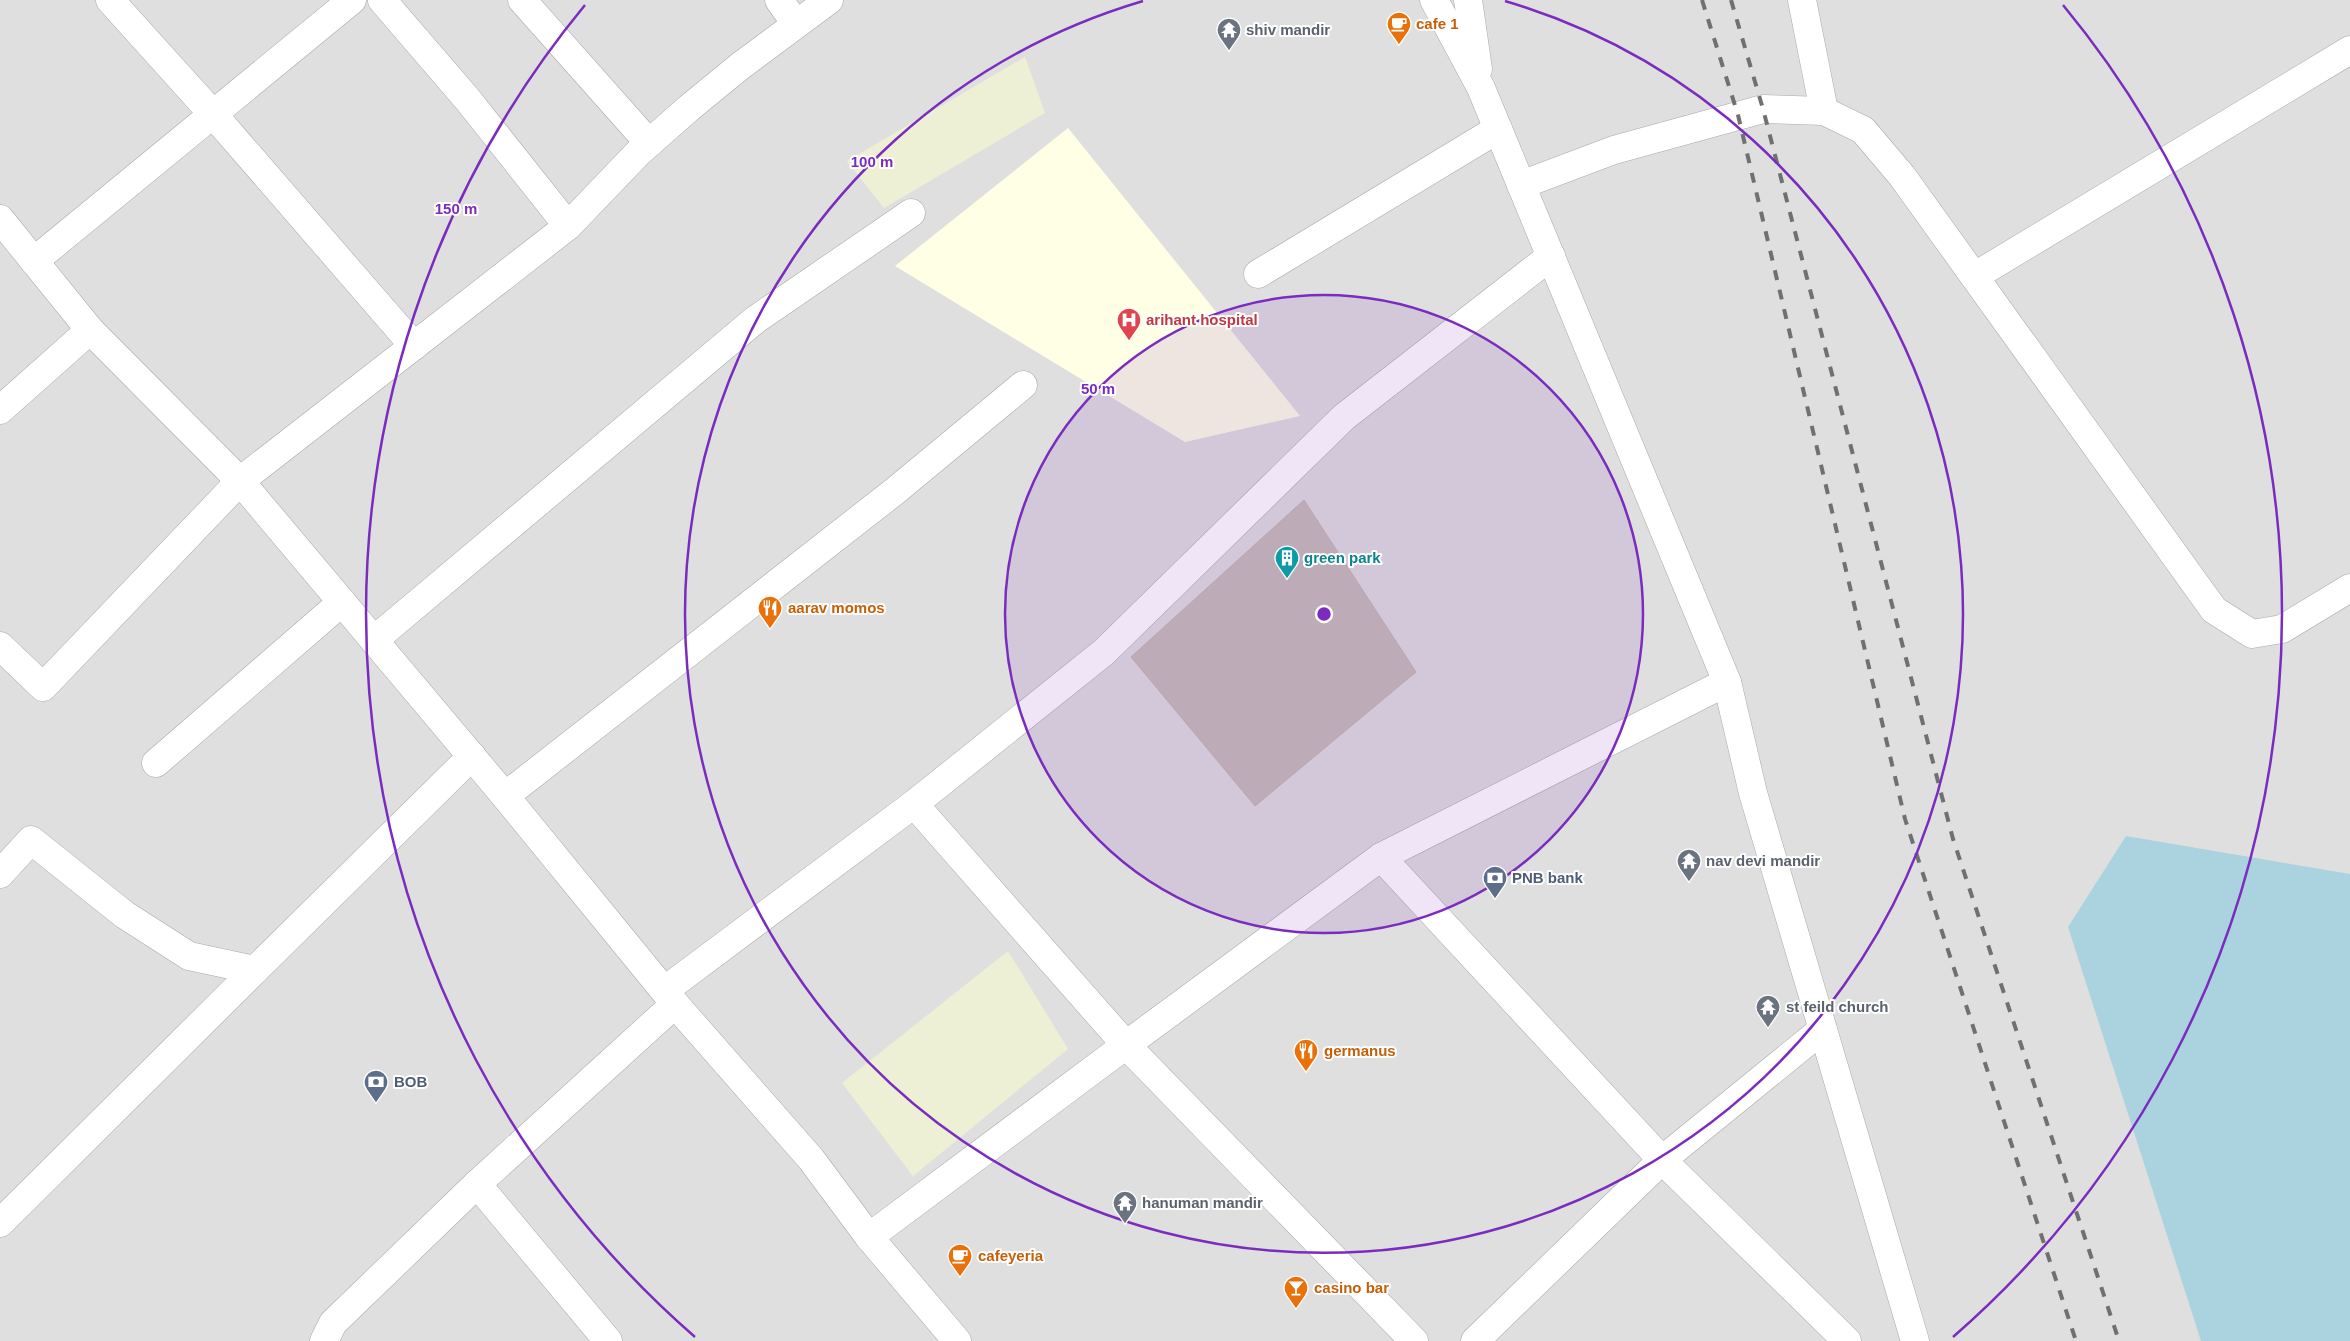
<svg xmlns="http://www.w3.org/2000/svg" width="2350" height="1341" font-family="Arial,sans-serif">
<style>
.residential{fill:#e0dfdf}
.education{fill:#ffffe5}
.farmland{fill:#eef0d5}
.water{fill:#aad3df}
.building{fill:#c7bfb8;stroke:#c4b6ab}
.lines{fill:none;stroke-linecap:round;stroke-linejoin:round}
.minor-casing{stroke:#a9a9a9;stroke-width:29}
.tertiary-casing{stroke:#a9a9a9;stroke-width:29}
.minor{stroke:#fff;stroke-width:28}
.tertiary{stroke:#fff;stroke-width:28}
.rail{stroke:#707070;stroke-width:4;stroke-dasharray:10 10;stroke-linecap:butt}
.ring{fill:none;stroke:#7b2cbf;stroke-width:2.5}
.labels{text-anchor:middle;stroke-width:4;stroke-linejoin:round;paint-order:stroke}
.food-label{font-size:15px;font-weight:bold;fill:#c56008;stroke:#fff;text-anchor:start}
.worship-label{font-size:15px;font-weight:bold;fill:#5b616d;stroke:#fff;text-anchor:start}
.health-label{font-size:15px;font-weight:bold;fill:#be3a42;stroke:#fff;text-anchor:start}
.culture-label{font-size:15px;font-weight:bold;fill:#0d838f;stroke:#fff;text-anchor:start}
.service-label{font-size:15px;font-weight:bold;fill:#4e5e75;stroke:#fff;text-anchor:start}
.centre{fill:#7b2cbf;stroke:#fff;stroke-width:2.5}
.ring-label{font-size:15px;text-anchor:middle;font-weight:bold;fill:#7b2cbf;stroke:#fff;stroke-width:4;stroke-linejoin:round;paint-order:stroke}
</style>
<rect width="100%" height="100%" fill="#f2efe9"/>
<rect class="residential" x="0" y="0" width="2350" height="1341"/>
<polygon class="education" points="1068,128 1300,416 1185,442 895,266"/>
<g class="farmland">
<polygon points="1025,57 1045,113 884,208 847,161"/>
<polygon points="1008,951 1068,1049 913,1176 842,1083"/>
</g>
<polygon class="water" points="2126,836 2350,874 2350,1341 2201,1341 2068,927"/>
<polygon class="building" points="1304,500 1416,672 1255,806 1131,657"/>
<g class="lines">
<defs>
<g id="minor">
<polyline points="110,0 212,113 414,346"/>
<polyline points="382,0 468,100 568,226"/>
<polyline points="522,0 649,143"/>
<polyline points="779,0 796,24"/>
<polyline points="1802,0 1824,111"/>
<polyline points="1521,185 1614,150 1763,109 1824,111 1863,130 1902,176 2214,610 2252,634 2282,629 2350,588"/>
<polyline points="0,219 90,330 240,481 505,796 675,1004 811,1159 869,1237 957,1341"/>
<polyline points="34,261 352,0"/>
<polyline points="1258,274 1498,129"/>
<polyline points="1975,276 2350,50"/>
<polyline points="0,410 90,330"/>
<polyline points="374,640 755,320 911,213"/>
<polyline points="0,646 43,687 240,481 568,226 638,153 689,108 739,67 829,0"/>
<polyline points="156,763 342,602"/>
<polyline points="505,796 895,491 1023,385"/>
<polyline points="914,804 1104,652 1344,417 1551,256"/>
<polyline points="1381,857 1662,1160 1847,1341"/>
<polyline points="0,874 31,840 125,915 189,956 255,970 472,756"/>
<polyline points="665,990 914,804 1126,1045 1381,857 1727,682"/>
<polyline points="477,1184 608,1341"/>
<polyline points="0,1223 255,970"/>
<polyline points="869,1237 1126,1045 1414,1341"/>
<polyline points="324,1341 333,1323 477,1184 675,1004"/>
<polyline points="1475,1341 1662,1160 1823,1029"/>
</g>
<g id="tertiary">
<polyline points="1434,0 1481,88 1727,682 1753,793 1915,1341"/>
<polyline points="1468,0 1478,69"/>
</g>
</defs>
<use href="#minor" class="minor-casing"/>
<use href="#tertiary" class="tertiary-casing"/>
<use href="#minor" class="minor"/>
<use href="#tertiary" class="tertiary"/>
<g class="rail">
<polyline points="1702,0 1738,115 1905,819 2076,1341"/>
<polyline points="1731,0 1763,109 1953,839 2119,1341"/>
</g>
</g>
<circle cx="1324" cy="614" r="319" fill="#7b2cbf" fill-opacity=".12"/>
<g class="ring">
<circle cx="1324" cy="614" r="319"/>
<path d="M1505 1A639 639 0 1 1 1143 1"/>
<path d="M695 1337A958 958 0 0 1 585 5M2063 5A958 958 0 0 1 1953 1337"/>
</g>
<defs>
<symbol id="cafe-pin" viewBox="-11 -11 22 30"><path d="M0 17L-7.5 6A9.5 9.5 0 1 1 7.5 6Z" fill="#e8710a" stroke="#fff"/><path d="M-5.5-4.5H6V0H3Q3 3.5 0 3.5H-2.5Q-5.5 3.5-5.5 0ZM3-3.2v2h1.7v-2ZM-6 4.5H4V6H-6Z" fill="#fff"/></symbol>
<symbol id="temple-pin" viewBox="-11 -11 22 30"><path d="M0 17L-7.5 6A9.5 9.5 0 1 1 7.5 6Z" fill="#6b7280" stroke="#fff"/><path d="M0-6L5-2H3V0L6.5 2.5H4V6H1.5V3h-3V6H-4V2.5H-6.5L-3 0V-2H-5Z" fill="#fff"/></symbol>
<symbol id="hospital-pin" viewBox="-11 -11 22 30"><path d="M0 17L-7.5 6A9.5 9.5 0 1 1 7.5 6Z" fill="#e0444e" stroke="#fff"/><path d="M-5-5h3v3.5h4V-5h3V5h-3V1.5h-4V5h-3Z" fill="#fff"/></symbol>
<symbol id="building-pin" viewBox="-11 -11 22 30"><path d="M0 17L-7.5 6A9.5 9.5 0 1 1 7.5 6Z" fill="#0f9aa8" stroke="#fff"/><path d="M-4-6H4V6H1V3H-1V6H-4ZM-2.5-4.3h1.7v1.8h-1.7ZM.8-4.3h1.7v1.8H.8ZM-2.5-1h1.7V.8h-1.7ZM.8-1h1.7V.8H.8Z" fill="#fff"/></symbol>
<symbol id="restaurant-pin" viewBox="-11 -11 22 30"><path d="M0 17L-7.5 6A9.5 9.5 0 1 1 7.5 6Z" fill="#e8710a" stroke="#fff"/><path d="M-5-6h1v4h1v-4h1v4h1v-4h1v5L-1.5 .5V6h-2V.5L-5-1ZM5-6V6H3V1.5H1.5Q1.5-4 5-6Z" fill="#fff"/></symbol>
<symbol id="bank-pin" viewBox="-11 -11 22 30"><path d="M0 17L-7.5 6A9.5 9.5 0 1 1 7.5 6Z" fill="#5c6f8a" stroke="#fff"/><path d="M-6-4H6V4H-6ZM0-2.3a2.3 2.3 0 1 0 0 4.6a2.3 2.3 0 1 0 0-4.6Z" fill="#fff"/></symbol>
<symbol id="bar-pin" viewBox="-11 -11 22 30"><path d="M0 17L-7.5 6A9.5 9.5 0 1 1 7.5 6Z" fill="#e8710a" stroke="#fff"/><path d="M-6-5H6L.8 .8V4.5H3.5V6h-7V4.5H-.8V.8Z" fill="#fff"/></symbol>
</defs>
<g fill-rule="evenodd">
<use href="#cafe-pin" x="1385" y="10" width="28" height="38"/>
<use href="#temple-pin" x="1215" y="16" width="28" height="38"/>
<use href="#hospital-pin" x="1115" y="306" width="28" height="38"/>
<use href="#building-pin" x="1273" y="544" width="28" height="38"/>
<use href="#restaurant-pin" x="756" y="594" width="28" height="38"/>
<use href="#temple-pin" x="1675" y="847" width="28" height="38"/>
<use href="#bank-pin" x="1481" y="864" width="28" height="38"/>
<use href="#temple-pin" x="1754" y="993" width="28" height="38"/>
<use href="#restaurant-pin" x="1292" y="1037" width="28" height="38"/>
<use href="#bank-pin" x="362" y="1068" width="28" height="38"/>
<use href="#temple-pin" x="1111" y="1189" width="28" height="38"/>
<use href="#cafe-pin" x="946" y="1242" width="28" height="38"/>
<use href="#bar-pin" x="1282" y="1274" width="28" height="38"/>
</g>
<g class="labels">
<g class="food-label">
<text x="1416" y="29">cafe 1</text>
<text x="788" y="613">aarav momos</text>
<text x="1324" y="1056">germanus</text>
<text x="978" y="1261">cafeyeria</text>
<text x="1314" y="1293">casino bar</text>
</g>
<g class="worship-label">
<text x="1246" y="35">shiv mandir</text>
<text x="1706" y="866">nav devi mandir</text>
<text x="1786" y="1012">st feild church</text>
<text x="1142" y="1208">hanuman mandir</text>
</g>
<g class="health-label">
<text x="1146" y="325">arihant hospital</text>
</g>
<g class="culture-label">
<text x="1304" y="563">green park</text>
</g>
<g class="service-label">
<text x="1512" y="883">PNB bank</text>
<text x="394" y="1087">BOB</text>
</g>
</g>
<circle cx="1324" cy="614" r="8" class="centre"/>
<g class="ring-label">
<text x="872" y="167">100 m</text>
<text x="456" y="214">150 m</text>
<text x="1098" y="394">50 m</text>
</g>
</svg>
